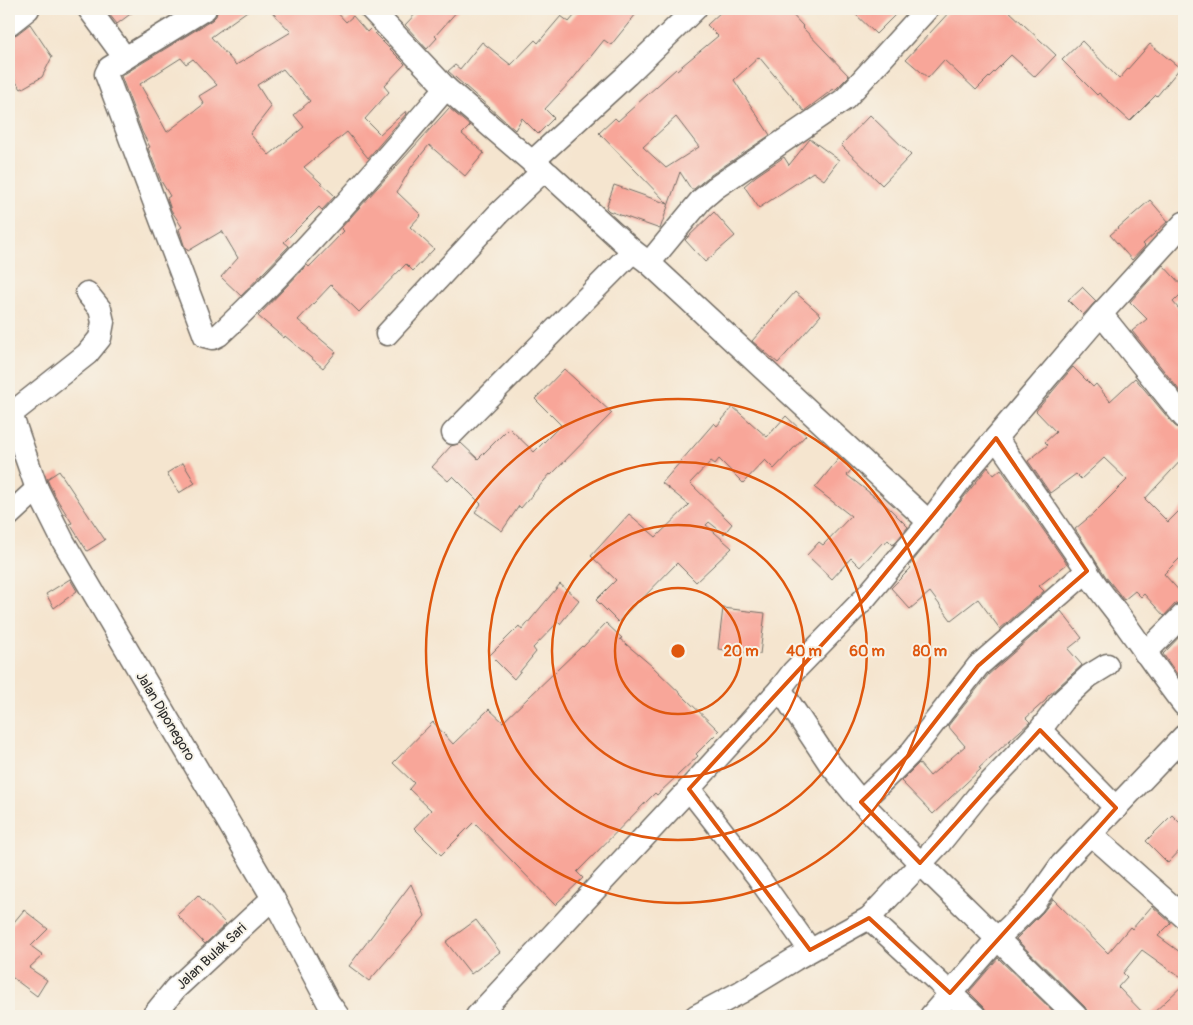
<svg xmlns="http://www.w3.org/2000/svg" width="1193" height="1025" font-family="Pangolin,sans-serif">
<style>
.building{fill:#f8a699;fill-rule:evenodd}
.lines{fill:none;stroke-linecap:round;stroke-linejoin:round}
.minor-casing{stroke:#726c64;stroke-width:25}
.minor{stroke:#fff;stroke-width:22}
.marked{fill:none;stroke:#df570e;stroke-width:4;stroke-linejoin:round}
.ring{fill:none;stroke:#df570e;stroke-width:2.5}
.labels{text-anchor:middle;stroke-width:4;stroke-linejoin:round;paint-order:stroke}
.street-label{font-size:14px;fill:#2b2b2b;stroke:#f7f3e8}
.centre{fill:#df570e;stroke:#f7f3e8;stroke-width:2.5}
.ring-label{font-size:15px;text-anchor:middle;font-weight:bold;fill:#df570e;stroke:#f7f3e8;stroke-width:4;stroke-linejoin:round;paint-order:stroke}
</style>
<rect width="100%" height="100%" fill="#f7f3e8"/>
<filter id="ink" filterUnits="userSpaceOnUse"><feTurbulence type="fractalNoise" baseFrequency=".02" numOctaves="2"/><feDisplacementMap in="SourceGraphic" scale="10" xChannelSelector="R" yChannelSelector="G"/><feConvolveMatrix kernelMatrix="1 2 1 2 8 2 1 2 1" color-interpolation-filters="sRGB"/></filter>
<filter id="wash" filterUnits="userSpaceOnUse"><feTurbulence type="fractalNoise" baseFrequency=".0096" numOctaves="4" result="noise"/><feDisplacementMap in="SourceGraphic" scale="20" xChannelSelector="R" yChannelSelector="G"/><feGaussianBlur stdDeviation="1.12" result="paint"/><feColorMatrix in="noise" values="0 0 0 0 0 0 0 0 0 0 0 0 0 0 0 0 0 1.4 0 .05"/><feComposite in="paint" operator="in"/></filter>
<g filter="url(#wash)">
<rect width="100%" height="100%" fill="#f5e5cf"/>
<g id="blocks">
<g class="building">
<polygon points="105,9 137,9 117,24"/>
<path d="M218 9H250L211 37 236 65 291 32 269 9H334L346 22 353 16 367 32 370 29 405 64 384 86 389 92 365 119 380 134 406 111 407 113 368 158 347 132 304 167 335 196 322 210 319 207 284 242 289 246 241 296 221 277 238 258 222 231 188 251 184 245 179 229 182 227 171 210 167 198 170 196 161 181 148 148 150 147 142 132 121 76 212 20 216 16ZM181 58 186 64 193 59 217 85 199 96 204 104 167 132 140 84ZM283 69 310 101 294 115 304 127 269 155 250 134 271 107 257 85Z"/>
<polygon points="420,9 459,9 435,36 437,38 427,49 405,25"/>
<polygon points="580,9 640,9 611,45 604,40 572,80 545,109 554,118 538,134 522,118 515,130 448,71 455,65 460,69 482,42 511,65 535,40 538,43 561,16 569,22"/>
<path d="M724 9H787L803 26 802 27 849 76 836 89 832 90 804 111 759 57 734 80 770 135 708 177 694 189H691L680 172 660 229 609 211 606 208 614 185 668 204 599 133 615 118 618 121 676 69 677 70 718 36 707 25ZM676 117 699 147 666 168 643 147Z"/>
<polygon points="850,9 901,9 876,34"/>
<polygon points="952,9 1007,9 1056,55 1035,77 1011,55 976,90 944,60 928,78 906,59"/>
<polygon points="30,24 52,57 42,77 21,89 9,72 9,37 17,34"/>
<polygon points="1082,41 1119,79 1150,44 1180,68 1157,96 1156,95 1130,121 1099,93 1097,95 1062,60"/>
<polygon points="449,108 470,126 462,134 484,153 465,176 429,145 412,166 397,192 421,215 410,227 434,249 413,271 406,264 359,312 331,285 298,320 336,352 323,368 285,336 284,338 258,316 307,265 309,267 344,231 341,228"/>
<polygon points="870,115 911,155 882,185 841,145"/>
<polygon points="810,139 839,160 824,180 813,172 759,208 744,186 756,176 784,157 789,165"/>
<polygon points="1150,200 1168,221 1143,244 1145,246 1132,260 1110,235"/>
<polygon points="714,212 735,236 705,262 685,240"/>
<polygon points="1163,265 1184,288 1184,291 1173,302 1184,315 1184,396 1132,331 1147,319 1130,302"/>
<polygon points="1082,287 1096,301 1083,315 1068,300"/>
<polygon points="795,292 821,315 778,363 752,341"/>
<polygon points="1073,367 1093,387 1096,384 1110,401 1135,378 1174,425 1179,429 1184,430 1184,457 1145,499 1168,522 1184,506 1184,554 1164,574 1184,596 1184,601 1175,604 1164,616 1144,594 1141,597 1135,591 1124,600 1106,577 1075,529 1093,514 1127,480 1104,458 1081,479 1076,474 1050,493 1028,461 1048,445 1045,442 1056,432 1036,411"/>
<polygon points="564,369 612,413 551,475 550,474 521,508 519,506 502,531 475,512 481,504 453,476 448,481 432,467 451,446 461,443 478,459 509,428 534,452 561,425 535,399"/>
<polygon points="733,407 767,437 786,416 806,435 774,469 765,460 743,483 719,459 715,464 711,461 690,483 732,524 724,534 709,522 706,525 732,548 696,582 677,563 639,602 638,601 618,622 596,600 616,580 591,556 629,514 656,537 689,505 662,483 714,423 717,426"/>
<polygon points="840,457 852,469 847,475 889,508 908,527 893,545 888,540 885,544 883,542 860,567 851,558 832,579 807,555 819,542 823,545 851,516 815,488"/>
<polygon points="183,463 195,483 179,493 167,473"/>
<polygon points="988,467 994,475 1001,469 1067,564 1039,586 1044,591 1000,629 978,599 951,620 930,592 910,609 891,588 911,568 909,566"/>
<polygon points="59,471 105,540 87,551 70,524 72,523 58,501 49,484 47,479"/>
<polygon points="70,579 77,591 54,608 46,594"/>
<polygon points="560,584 579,600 560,624 558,622 533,648 536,652 514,679 490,655 519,626 522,630"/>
<polygon points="723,608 765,613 760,654 718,649"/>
<polygon points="1061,611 1082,638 1068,649 1082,665 1047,697 1046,700 1026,718 1030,722 979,768 981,769 933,814 901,781 919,763 930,776 965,746 948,726 988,675"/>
<polygon points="606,623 622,638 620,639 652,666 719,731 696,754 698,756 657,795 655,793 577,872 583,878 555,905 474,822 441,855 414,828 431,810 409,789 414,783 393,763 433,722 453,744 489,709 503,722 582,646 583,647"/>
<polygon points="1184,632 1184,684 1163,654"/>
<polygon points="1172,815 1184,827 1184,846 1168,863 1146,841"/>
<polygon points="411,884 425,916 369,981 349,966"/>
<polygon points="198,895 226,924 205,944 177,915"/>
<polygon points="1053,899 1108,953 1130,927 1132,929 1152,906 1171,923 1158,936 1184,955 1184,980 1142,950 1123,973 1127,977 1118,987 1146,1016 1089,1016 1085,1007 1016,939 1043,912"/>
<polygon points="24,910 48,929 31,946 43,955 29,968 47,980 37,996 9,975 9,928"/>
<polygon points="476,920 500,952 471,974 446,942"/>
<polygon points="998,958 1058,1016 988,1016 984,1007 969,992"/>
<polygon points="1184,984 1184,1016 1150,1016"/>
</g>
</g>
</g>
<g filter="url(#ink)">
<use href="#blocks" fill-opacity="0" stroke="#726c64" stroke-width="1"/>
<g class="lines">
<defs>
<g id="minor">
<polyline points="89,9 125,58"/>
<path d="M205 9 109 68 106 74 205 336 213 338 219 335C301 258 373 173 446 88"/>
<polyline points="371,9 446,88 532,162 550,175 633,251 649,263 929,522"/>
<polyline points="9,24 28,9"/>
<polyline points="532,162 627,75 695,9"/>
<polyline points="649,263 701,200 715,188 845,99 927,9"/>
<polyline points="1101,314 1184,417"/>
<polyline points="387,334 499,213 544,170"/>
<polyline points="9,408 37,489 63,541 273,898 328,1002 338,1016"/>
<polyline points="11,414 87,354 100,338 103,322 100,309 87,293"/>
<polyline points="453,433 633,251"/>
<path d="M996 438 1083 564C1092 583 1108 600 1121 618 1142 647 1162 677 1184 705"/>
<polyline points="9,515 37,489"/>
<polyline points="1145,653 1184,614"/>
<polyline points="780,689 830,764 861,802 920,863 1076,1016"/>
<polyline points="1040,730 1116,808"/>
<polyline points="689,789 758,877 810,950"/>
<polyline points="861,802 909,755 978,666 1087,571"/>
<polyline points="1091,834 1184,917"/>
<polyline points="869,918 975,1016"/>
<polyline points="153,1016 175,989 273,898"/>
<polyline points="477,1016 689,789 780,689 793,672 865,598 929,522 965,474 1043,382 1101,314 1184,223"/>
<polyline points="696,1016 741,992 795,959 869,918 940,843 981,792 1040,730 1063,700 1089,676 1107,665"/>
<polyline points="931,1016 998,938 1034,903 1061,865 1184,736"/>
</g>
</defs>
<use href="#minor" class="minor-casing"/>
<use href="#minor" class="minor"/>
</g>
</g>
<path class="marked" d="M996 438 1087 571 978 666 909 755 861 802 920 863 1040 730 1116 808 950 993 869 918 810 950 689 789 865 598Z"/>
<g class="ring">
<circle cx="678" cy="651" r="63"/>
<circle cx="678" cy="651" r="126"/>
<circle cx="678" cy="651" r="189"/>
<circle cx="678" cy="651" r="252"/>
</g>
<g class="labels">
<g class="street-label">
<text transform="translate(166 716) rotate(59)" y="5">Jalan Diponegoro</text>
<text transform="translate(211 956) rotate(-43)" y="5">Jalan Bulak Sari</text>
</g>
</g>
<circle cx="678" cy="651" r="8" class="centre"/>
<g class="ring-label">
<text x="741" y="656">20 m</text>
<text x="804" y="656">40 m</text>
<text x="867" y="656">60 m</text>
<text x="930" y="656">80 m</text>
</g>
<rect width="1193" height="1025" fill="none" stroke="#f7f3e8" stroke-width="30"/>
</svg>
